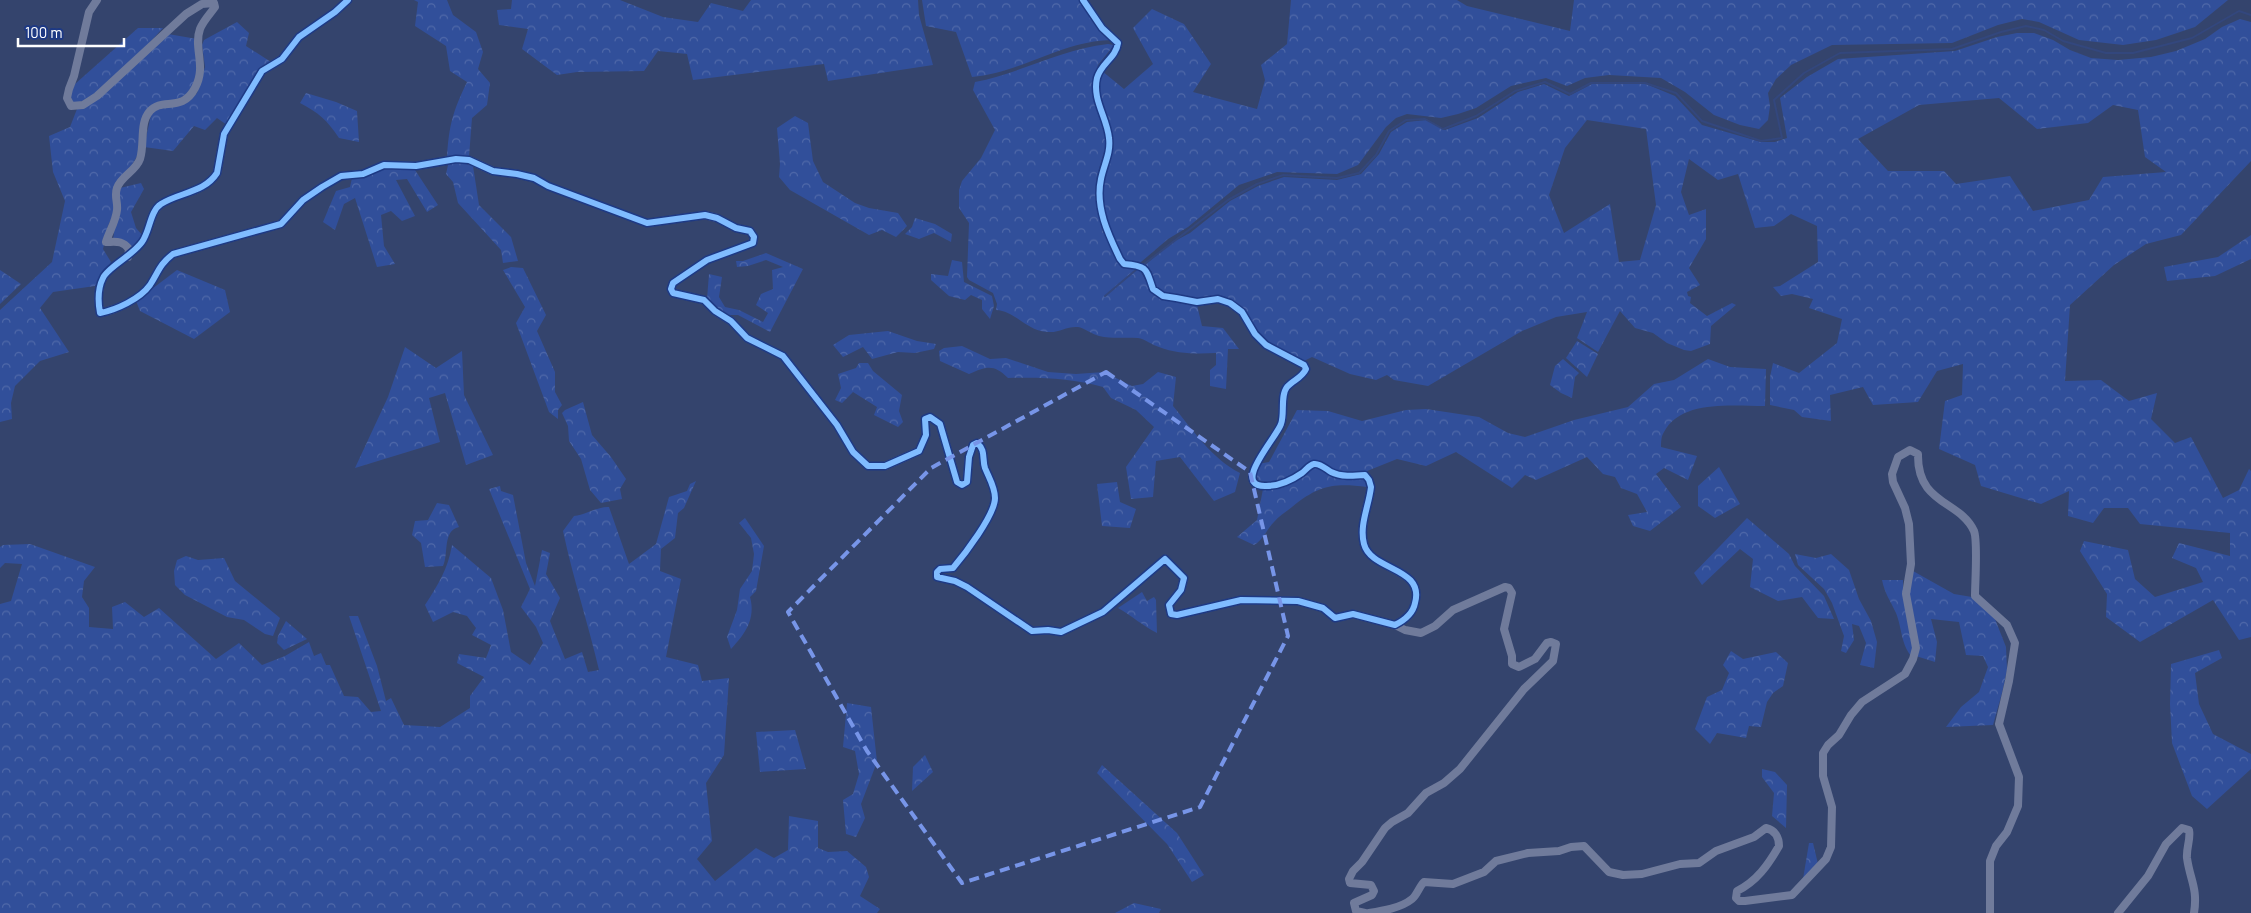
<svg xmlns="http://www.w3.org/2000/svg" width="2251" height="913" font-family="Barlow,sans-serif">
<style>
.forest{fill:url(#forest-crowns);fill-rule:evenodd}
.lines{fill:none;stroke-linecap:round;stroke-linejoin:round}
.stream{stroke:#33477d;stroke-width:2}
.minor{stroke:#707b9b;stroke-width:8}
.cycleway-casing{stroke:#1d3984;stroke-width:9}
.cycleway{stroke:#80bcff;stroke-width:6}
.marked{fill:none;stroke:#7795e8;stroke-width:4;stroke-dasharray:10 6;stroke-linejoin:round}
</style>
<defs>
<pattern id="forest-crowns" width="20" height="18" patternUnits="userSpaceOnUse" patternTransform="scale(1.25)"><rect width="20" height="18" fill="#314f9a"/><path d="M2 6a3 3 0 1 1 6 0M12 15a3 3 0 1 1 6 0" fill="none" stroke="#5069a9"/></pattern>
</defs>
<rect width="100%" height="100%" fill="#34446d"/>
<g class="forest">
<path d="M414 0H447L453 15 476 32 483 52 478 69 490 83 487 105 472 118 469 157H447C449 125 453 111 467 82L450 71 446 46 415 26 418 2Z"/>
<polygon points="512,0 620,0 663,17 698,22 711,3 743,11 751,0 918,0 919,15 933,65 828,81 824,64 693,80 687,54 658,51 644,71 577,72 557,75 522,49 528,29 499,25 497,10 511,9"/>
<path d="M922 0H1079L1113 40C1063 40 1021 73 972 77L956 32 926 26Z"/>
<path d="M1291 0H1457L1467 6 1570 31 1574 0H2228L2195 27 2156 40 2123 45 2079 40 2039 22 2022 19 1998 25 1952 43 1832 45 1791 65 1776 79 1768 93 1770 106 1768 120 1759 129 1740 125 1714 115 1685 92 1661 78 1609 75 1585 78 1567 86 1546 78 1511 86 1476 108 1458 114 1441 118 1407 114 1396 118 1386 127 1358 165 1337 174 1277 172 1239 185 1188 227 1168 239 1141 262H1126L1122 258C1112 235 1098 210 1103 184 1105 171 1112 159 1113 146 1115 120 1090 97 1102 71L1124 89 1153 64 1133 28 1152 9 1184 24 1211 64 1193 92 1257 109 1265 80 1261 65 1287 44Z"/>
<path d="M2240 19 2251 22V161L2181 235 2146 244 2114 265 2070 305 2065 381 2101 380 2129 401 2157 393 2151 419 2175 443 2191 437 2223 498 2239 490 2249 469 2251 471V637L2239 640 2213 600 2140 642 2106 617 2107 594 2080 551 2084 541 2128 550 2135 579 2155 597 2203 582 2196 568 2172 558 2179 543 2230 556V533L2140 524 2128 508H2104L2093 523 2068 516 2069 491 2041 504 1981 486 1975 465 1939 449 1945 401 1962 395 1963 364 1937 371 1918 402 1873 405 1863 387 1830 395 1831 421 1802 417 1794 410 1770 405V377L1773 363 1799 373 1837 343 1842 319 1809 308 1813 299 1792 294 1781 296 1773 287 1780 286 1818 262 1817 226 1791 214 1774 226 1755 228 1738 174 1718 180 1689 159 1681 192 1689 215 1706 209V239L1689 268 1700 285 1687 292 1688 296 1691 297 1690 303 1707 316 1732 303 1736 305 1711 326 1710 344 1691 351 1684 350 1667 343 1653 333 1635 328 1620 311 1598 352 1577 338 1587 312 1556 317 1522 331 1428 386 1394 380 1387 375 1376 380 1350 374 1312 357 1304 361 1266 341 1229 301C1213 300 1164 301 1155 287 1152 283 1152 277 1152 272L1145 265 1171 243 1190 233 1230 201 1258 186 1284 177 1337 180 1361 174 1379 154 1391 132 1407 122 1426 120 1445 130 1478 118 1518 92 1544 84 1569 96 1592 84H1646L1675 96 1702 125 1761 142H1775L1787 138 1780 98 1807 77 1838 59 1955 51 1997 37 2017 33H2034L2053 40 2070 50 2091 58 2118 60 2151 57 2176 51 2205 39 2222 27ZM1999 98 2037 129 2088 123 2113 105 2138 110 2145 157 2166 172 2103 177 2089 200 2033 211 2010 176 1956 184 1944 171H1888L1858 139 1919 105ZM1587 120 1646 129 1656 205 1640 260 1619 262 1610 204 1564 233 1549 195 1565 148Z"/>
<polygon points="237,22 249,33 246,46 271,62 227,125 217,118 205,130 194,126 173,151 144,147 151,115 156,109 188,102 197,93 205,67 202,45 204,40"/>
<path d="M138 28H163C144 48 99 101 73 104L70 94 75 84Z"/>
<path d="M168 34 197 39C203 88 195 97 149 109 142 138 143 158 120 178L117 206 108 226 103 249 111 262 95 286 53 292 40 308 69 352 40 361 15 386 11 403 12 419 0 422V310L52 262 65 201 53 172 49 136 70 127 77 109Z"/>
<path d="M1108 44 1114 45 1098 65 1092 85 1107 142 1097 176 1095 196 1103 232 1110 242 1116 260 1122 267 1140 270 1153 294 1164 300 1197 305 1202 326 1223 328 1239 349H1228L1226 389 1210 386V370L1216 365V353C1197 354 1177 354 1159 347 1152 345 1145 339 1138 338 1124 337 1113 339 1099 336 1092 334 1084 328 1078 327 1064 326 1059 335 1041 331 1024 327 1014 311 996 310L997 304 993 293 969 280 967 277 969 223 959 208V190L962 181 981 158 995 130 973 90 975 82C1022 73 1061 49 1108 44Z"/>
<path d="M306 93 336 102 357 111 359 142 339 138C328 121 318 112 300 103Z"/>
<polygon points="795,116 808,123 813,161 823,182 855,203 869,208 898,213 907,226 896,237 882,230 869,235 790,190 779,177 780,164 777,128"/>
<polygon points="460,162 473,166 479,205 511,237 518,261 503,263 501,250 458,203 453,182 446,174 448,165"/>
<polygon points="385,167 415,170 438,205 427,212 407,179 396,180 415,216 402,221 391,211 381,215 384,246 395,264 377,267 355,198 344,204 335,230 323,222 336,191 350,187 352,178"/>
<polygon points="141,183 144,189 131,212 136,228 143,236 135,248 113,240 120,188"/>
<polygon points="915,218 935,224 952,234 951,242 934,233 919,239 905,234 912,227"/>
<polygon points="2251,235 2251,259 2215,276 2167,281 2164,267 2218,257"/>
<polygon points="766,253 803,269 770,332 738,315 728,315 716,310 707,299 709,274 722,277 719,297 725,307 739,310 763,322 768,313 756,305 761,294 773,289 772,270 783,267 766,260 748,266 737,267 736,261 743,261"/>
<polygon points="952,260 962,262 964,282 992,296 994,306 990,319 982,309 982,300 971,295 965,300 949,296 931,280 931,274 948,276"/>
<polygon points="511,267 523,268 546,315 537,331 555,372 555,392 562,405 558,410 558,419 549,412 516,323 525,307 503,270"/>
<polygon points="0,270 21,284 0,304"/>
<polygon points="177,270 225,290 230,312 194,339 140,311 136,301"/>
<polygon points="888,331 917,341 936,344 934,349 915,353 898,352 872,359 863,347 843,357 833,345 849,335"/>
<polygon points="1577,341 1598,354 1587,377 1566,358"/>
<path d="M962 346 990 359 1006 358 1048 372 1076 374 1104 372 1132 386 1143 384 1158 372 1176 377 1173 406C1193 430 1212 459 1240 473L1235 492 1214 501 1180 457 1156 461 1153 497 1131 499 1126 467 1154 427 1136 410 1111 398 1103 387C1071 378 1041 377 1008 378 994 364 987 366 969 374L940 361 939 351 944 348Z"/>
<polygon points="405,347 436,368 462,351 464,395 493,455 466,465 445,393 429,398 440,442 355,468 388,397"/>
<polygon points="1563,359 1579,373 1575,377 1572,398 1561,393 1550,385 1555,366"/>
<path d="M1708 359 1730 367 1766 369 1765 406C1734 406 1681 399 1664 432 1661 436 1661 443 1661 447L1697 456 1688 480 1664 468 1656 474 1681 507 1650 531 1633 526 1628 515 1647 512 1637 494 1621 488 1615 477 1603 474 1587 457 1536 480 1525 475 1512 488 1456 452 1426 466 1397 459 1367 471 1356 473 1336 470 1323 463C1307 469 1275 488 1258 480L1256 473 1258 464 1269 462 1297 410 1328 411 1362 421 1406 410 1426 409 1479 417 1508 433 1525 437 1574 420 1628 407 1654 384 1674 380Z"/>
<polygon points="859,363 868,363 873,371 902,395 899,411 903,422 898,427 874,415 877,407 853,392 842,403 835,400 841,388 838,374 856,368"/>
<polygon points="583,402 592,435 611,457 626,479 620,489 622,499 601,503 590,490 581,459 569,441 568,426 562,413 565,410"/>
<path d="M1315 467 1364 478 1367 487C1334 483 1319 485 1292 507 1286 512 1279 516 1274 522 1266 530 1264 539 1254 545L1237 537 1257 520 1263 489Z"/>
<polygon points="1719,467 1740,504 1715,518 1698,506 1698,486"/>
<path d="M696 481 684 508 678 513 675 538 661 549 660 571 681 579 666 657 698 665 702 681 729 678 724 755 706 783 712 841 697 859 715 881 756 848 774 858 788 850 789 816 818 821V848L828 852 847 851 866 867 869 877 860 896 880 909 877 913H0V604L11 601 22 564 5 563 0 568V547L3 545 30 544 95 567 84 581 82 597 89 608V627L113 629 112 607 125 602 144 617 159 608 216 659 239 643 262 665 285 656 309 642 314 656 321 653 326 665H330L344 696 358 697 371 712 381 711 349 616H358L377 666 386 701 391 698 404 725 440 727 470 708V696L484 677 457 663 459 654 486 658 491 645 472 635 476 628 467 616 453 612 433 622 425 605C438 585 448 569 452 545L491 578 503 610 511 652 530 665 543 643 536 627 521 607 530 589 489 489 500 486 501 491 513 495 526 563 535 586 542 550 550 553 546 574 560 598 550 621 565 659 582 652 588 672 599 670C588 623 573 578 563 531L574 516C586 515 598 506 609 507L629 564 656 544 669 497 687 491 690 484Z"/>
<polygon points="1117,482 1120,502 1136,509 1130,528 1102,526 1097,484"/>
<path d="M437 503 449 505 459 527C442 531 449 554 443 566L425 567 421 543 412 535 415 521 428 520Z"/>
<path d="M745 518 764 546 756 591 750 597C756 619 745 634 731 649L727 637 737 610 740 589 752 571 754 554 751 538 739 523Z"/>
<polygon points="1747,518 1789,554 1795,566 1824,596 1834,619 1818,618 1802,597 1778,601 1750,587 1753,559 1740,549 1702,585 1694,573"/>
<polygon points="1795,554 1816,558 1831,554 1849,570 1859,599 1871,621 1877,642 1874,668 1860,665 1866,643 1859,626 1852,624 1854,640 1846,653 1841,651 1844,636 1832,603 1824,589 1798,565"/>
<polygon points="186,556 198,560 224,558 235,581 280,618 273,636 265,634 244,620 227,617 185,595 175,585 174,571 177,560"/>
<polygon points="1913,571 1954,594 1972,597 1995,619 2006,647 2007,670 2002,693 1993,725 1946,727 1961,707 1979,692 1988,667 1983,656 1966,655 1959,622 1931,619 1937,642 1935,662 1916,656 1908,598"/>
<path d="M1882 580H1903V593L1913 637 1912 657C1901 645 1902 628 1896 613 1890 600 1885 594 1882 580Z"/>
<path d="M1142 592 1147 601 1154 597 1156 600 1157 633C1143 626 1132 616 1118 608Z"/>
<polygon points="286,621 307,639 284,650 277,643 278,636"/>
<polygon points="2219,650 2222,658 2195,673 2199,704 2213,734 2251,754 2251,769 2207,809 2192,796 2172,743 2170,704 2171,664"/>
<polygon points="1731,651 1743,659 1776,652 1788,663 1783,686 1773,693 1767,702 1761,727 1749,726 1746,738 1717,733 1710,744 1695,729 1707,697 1722,690 1729,673 1723,665"/>
<polygon points="847,703 871,707 877,762 861,804 865,818 856,837 846,834 843,800 853,794 859,774 855,751 843,747"/>
<polygon points="795,730 806,769 760,772 756,732"/>
<polygon points="925,755 933,772 912,791 913,767"/>
<polygon points="1102,765 1177,833 1204,875 1192,882 1167,844 1097,773"/>
<polygon points="1762,769 1775,772 1787,785 1786,828 1772,816 1774,793 1762,777"/>
<polygon points="1809,843 1813,843 1818,864 1803,879"/>
<polygon points="1134,903 1161,909 1159,913 1115,913"/>
</g>
<g class="lines">
<g class="stream">
<polyline points="1143,265 1228,200 1257,184 1283,175 1337,178 1359,173 1376,155 1389,131 1406,120 1425,119 1443,129 1476,116 1515,91 1545,82 1570,94 1591,83 1645,83 1676,93 1702,121 1761,141 1782,138 1774,100 1804,73 1840,53 1952,49 2001,32 2026,26 2044,30 2063,41 2106,53 2133,53 2192,38 2239,11 2251,15"/>
<polyline points="1105,296 1137,269"/>
</g>
<g class="minor">
<path d="M97 0 89 12 74 76 69 89 67 98 71 106 83 105 97 96 186 14 202 4 214 3 215 7C210 14 203 21 200 29 193 48 207 66 195 88 182 113 162 97 150 111 139 123 145 144 140 159 136 171 121 176 117 188 114 196 118 202 117 210 116 221 109 232 106 242 116 242 122 240 129 249L128 257"/>
<path d="M348 0 335 12 299 37 282 59 262 71 224 134 217 173C204 193 180 192 161 204 150 211 150 231 142 242 132 256 108 267 103 278 98 288 98 302 100 313 116 310 140 299 150 285 159 271 159 265 173 254L281 224 303 200 322 187 341 176 363 174 384 165 416 166 456 159 469 160 493 171 517 174 534 178 548 186 647 223 705 215 717 218 736 228 750 231 754 237 753 243 707 260 673 283 671 289 673 293 704 300 715 311 731 321 747 338 783 356 837 425 853 452 868 466H885L919 451 926 435 925 419 930 417 940 424 957 482 962 485 967 482 969 457 973 445 977 443C986 450 982 459 985 468 989 478 995 487 995 498 995 515 964 555 953 568L940 569 937 572V577L955 581 967 587 1032 631 1048 630 1061 632 1103 612 1165 559 1184 578 1181 590 1169 605 1171 614 1177 615 1241 600 1298 601 1323 608 1335 618 1353 614 1395 625C1405 620 1413 614 1415 603 1425 567 1371 571 1364 544 1359 525 1369 506 1371 487L1369 480 1365 475C1353 476 1341 477 1331 472 1326 469 1320 463 1314 464 1309 465 1305 471 1302 473 1292 480 1278 486 1266 486 1230 487 1277 437 1281 424 1285 414 1280 396 1287 387 1293 380 1302 378 1306 369L1304 365 1266 345 1255 334 1242 312 1230 303 1218 299 1197 302 1176 298 1163 296 1153 289C1146 269 1148 266 1124 264L1120 259C1108 234 1095 207 1101 179 1104 164 1111 153 1109 138 1107 117 1092 100 1097 78 1101 63 1116 58 1118 43L1102 28 1083 0"/>
<polyline points="1365,913 1356,911 1354,903 1372,895 1374,891 1371,885 1350,883 1349,879 1353,871 1362,862 1385,828 1392,822 1408,813 1426,793 1444,783 1460,769 1524,689 1553,661 1556,644 1551,642 1547,643 1535,659 1519,667 1512,664 1512,656 1504,629 1512,593 1509,588 1505,587 1453,610 1435,626 1421,633 1405,630 1395,625"/>
<path d="M1369 913C1382 911 1401 908 1412 899 1417 895 1419 887 1424 882L1453 884 1484 872 1496 861 1528 853 1559 851 1571 847 1584 846 1609 872 1623 875 1642 874 1680 864 1699 863 1716 851 1754 837 1766 828C1775 830 1779 837 1779 846 1768 865 1757 881 1737 891L1736 898 1739 901H1745L1792 895 1826 859 1831 847 1832 807 1823 776V753L1828 745 1839 735 1851 715 1862 702 1905 674 1913 659 1916 648 1906 594 1911 564 1909 524 1905 508 1893 482 1892 474 1898 457 1910 450 1918 454C1917 505 1960 500 1974 531 1978 541 1975 583 1975 596L2007 625 2015 643 2009 681 1999 724 2019 777 2018 806 2007 832 1996 846 1990 861V913"/>
<path d="M2118 913 2148 876 2166 844 2182 828 2189 830C2191 839 2186 848 2187 858 2190 880 2198 888 2194 913"/>
</g>
<defs>
<path id="cycleway" d="M348 0 335 12 299 37 282 59 262 71 224 134 217 173C204 193 180 192 161 204 150 211 150 231 142 242 132 256 108 267 103 278 98 288 98 302 100 313 116 310 140 299 150 285 159 271 159 265 173 254L281 224 303 200 322 187 341 176 363 174 384 165 416 166 456 159 469 160 493 171 517 174 534 178 548 186 647 223 705 215 717 218 736 228 750 231 754 237 753 243 707 260 673 283 671 289 673 293 704 300 715 311 731 321 747 338 783 356 837 425 853 452 868 466H885L919 451 926 435 925 419 930 417 940 424 957 482 962 485 967 482 969 457 973 445 977 443C986 450 982 459 985 468 989 478 995 487 995 498 995 515 964 555 953 568L940 569 937 572V577L955 581 967 587 1032 631 1048 630 1061 632 1103 612 1165 559 1184 578 1181 590 1169 605 1171 614 1177 615 1241 600 1298 601 1323 608 1335 618 1353 614 1395 625C1405 620 1413 614 1415 603 1425 567 1371 571 1364 544 1359 525 1369 506 1371 487L1369 480 1365 475C1353 476 1341 477 1331 472 1326 469 1320 463 1314 464 1309 465 1305 471 1302 473 1292 480 1278 486 1266 486 1230 487 1277 437 1281 424 1285 414 1280 396 1287 387 1293 380 1302 378 1306 369L1304 365 1266 345 1255 334 1242 312 1230 303 1218 299 1197 302 1176 298 1163 296 1153 289C1146 269 1148 266 1124 264L1120 259C1108 234 1095 207 1101 179 1104 164 1111 153 1109 138 1107 117 1092 100 1097 78 1101 63 1116 58 1118 43L1102 28 1083 0"/>
</defs>
<use href="#cycleway" class="cycleway-casing"/>
<use href="#cycleway" class="cycleway"/>
</g>
<path class="marked" d="M1106 372 1250 472 1288 636 1200 807 962 883 867 751 788 612 931 468Z"/>
<path d="M18 38v8h106v-8" fill="none" stroke="#ffffff" stroke-width="2.5"/>
<text x="25" y="38" font-size="15" fill="#ffffff" stroke="#1d3984" stroke-width="4" paint-order="stroke">100 m</text>
</svg>
